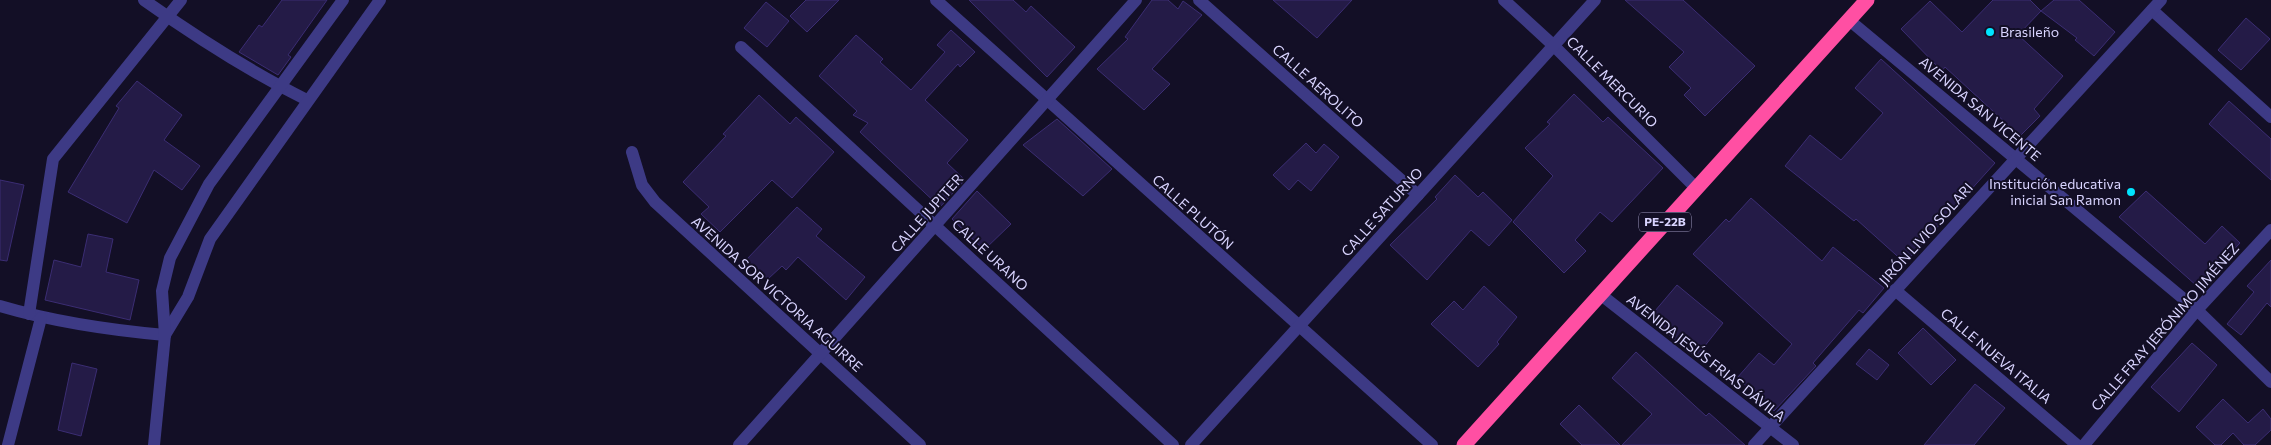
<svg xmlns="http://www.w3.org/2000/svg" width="2271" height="445" font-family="Commissioner,sans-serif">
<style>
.building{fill:#241b47;stroke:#3b2d73}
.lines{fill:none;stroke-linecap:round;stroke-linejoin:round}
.minor{stroke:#3d3a85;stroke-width:12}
.highway{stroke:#ff4fa3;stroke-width:15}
.poi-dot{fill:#00e5ff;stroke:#130f26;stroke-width:2}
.labels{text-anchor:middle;stroke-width:4;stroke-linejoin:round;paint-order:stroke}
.shield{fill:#130f26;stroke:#9e99be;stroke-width:1}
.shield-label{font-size:12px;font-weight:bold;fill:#d9d4ff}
.poi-label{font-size:14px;fill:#d9d4ff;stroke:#130f26;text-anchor:start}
.street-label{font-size:14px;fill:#d9d4ff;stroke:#130f26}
</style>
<rect width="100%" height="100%" fill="#130f26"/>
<g class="building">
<polygon points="282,0 327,0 288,55 291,57 278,75 239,52 259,25 262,27"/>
<polygon points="806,0 839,0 807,32 790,16"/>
<polygon points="969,0 1013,0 1026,12 1031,6 1075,47 1047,77"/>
<polygon points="1152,0 1168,0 1178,9 1183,1 1202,15 1152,69 1170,84 1144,110 1097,69 1128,39 1125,37"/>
<polygon points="1273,0 1352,0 1317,38"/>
<polygon points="1625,0 1683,0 1755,66 1705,116 1684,95 1691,88 1669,67 1684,52"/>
<polygon points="1993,0 2030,0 2041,11 2018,35 2063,76 2034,109 2040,116 2020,136 1945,67 1942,71 1901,29 1930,1 1962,32"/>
<polygon points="2054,0 2079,0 2115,32 2094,56 2075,40 2077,38 2041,11"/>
<polygon points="766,2 789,21 767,47 744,28"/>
<polygon points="2246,18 2270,39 2241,70 2218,50"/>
<polygon points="951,30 975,52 960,67 958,64 925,100 968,140 947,163 965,180 940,207 860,132 868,123 853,115 857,111 819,76 856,35 883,59 880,62 911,90 945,52 937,45"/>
<polygon points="1881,59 1995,163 1905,263 1856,219 1854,221 1785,166 1810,135 1841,160 1883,113 1855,88"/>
<polygon points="137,81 182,115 164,140 200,166 182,190 154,170 127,223 68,192 119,108 116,106"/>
<polygon points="1574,94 1603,122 1608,117 1663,168 1612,222 1600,212 1575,240 1586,251 1564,273 1513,222 1553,176 1525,148 1550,124 1547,122"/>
<polygon points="759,95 790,124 796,117 834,152 792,198 772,180 720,232 701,214 709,207 683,182 726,136 723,134"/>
<polygon points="2229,101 2271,139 2271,180 2209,124"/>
<polygon points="1057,119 1112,169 1083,196 1023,145"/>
<polygon points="1306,143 1316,153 1324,144 1339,157 1311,191 1298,180 1289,190 1273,175"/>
<polygon points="1455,175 1478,197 1483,192 1512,220 1489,246 1471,230 1427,280 1390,245 1437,199 1435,197"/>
<polygon points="0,180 24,185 7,261 0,260"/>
<polygon points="977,191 1011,224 984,250 952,219"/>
<polygon points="2146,191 2205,244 2222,226 2240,243 2226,258 2222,255 2197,286 2119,217"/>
<polygon points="1751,198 1822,261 1833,247 1884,288 1863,313 1859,310 1813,363 1816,366 1774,411 1737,378 1759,353 1774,365 1792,344 1693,254 1726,219 1729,222"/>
<polygon points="797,207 822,229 816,236 865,277 846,300 798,257 786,270 782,266 768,279 746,260"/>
<polygon points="88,234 113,239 106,272 139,280 130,320 45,300 54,260 81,267"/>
<polygon points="2271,260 2271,307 2267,303 2241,335 2227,324 2254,292 2247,286"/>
<polygon points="1677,285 1723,323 1696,357 1649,318"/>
<polygon points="1484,286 1517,317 1497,342 1499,344 1478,367 1431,324 1454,301 1463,310"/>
<polygon points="1923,328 1956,360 1931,385 1898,353"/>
<polygon points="2192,343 2217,365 2179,412 2151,387"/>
<polygon points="1869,349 1889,365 1877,380 1856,364"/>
<polygon points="1636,352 1706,416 1709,413 1745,445 1622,445 1652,414 1612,378"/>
<polygon points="72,363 97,369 81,436 58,430"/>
<polygon points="1975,384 2005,408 1974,445 1924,445"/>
<polygon points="2223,399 2248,423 2263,409 2271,419 2271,430 2255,445 2244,445 2233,433 2221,445 2215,445 2196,427"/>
<polygon points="1579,405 1620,445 1582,445 1560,424"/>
</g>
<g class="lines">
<g class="minor">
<path d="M144 0C196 37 251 72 307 100"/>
<polyline points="936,0 1432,445"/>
<polyline points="1199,0 1418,195"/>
<polyline points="1504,0 1553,45 1696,188"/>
<polyline points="2152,10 2271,117"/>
<polyline points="1849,20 2197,310 2271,382"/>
<polyline points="741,47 1173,445"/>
<polyline points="632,152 642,185 655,202 920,445"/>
<polyline points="1895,290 2077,445"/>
<polyline points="1600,294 1793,445"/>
<path d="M0 306C54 322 109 330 165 335"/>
<polyline points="29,314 53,159 181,0"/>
<polyline points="165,335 188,297 210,239 380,0"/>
<polyline points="8,445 41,318"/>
<polyline points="154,445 165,335 162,291 170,258 209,184 343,0"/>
<polyline points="739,445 1136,0"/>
<polyline points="1191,445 1595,0"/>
<polyline points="1754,445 2161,0"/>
<polyline points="2084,445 2197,310 2271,230"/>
</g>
<polyline class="highway" points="1464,445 1867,0"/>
</g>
<g class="poi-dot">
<circle cx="1990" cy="32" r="5"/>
<circle cx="2131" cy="192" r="5"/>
</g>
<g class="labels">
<rect class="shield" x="1639" y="212.5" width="52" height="19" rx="4"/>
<g class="shield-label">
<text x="1665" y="226">PE-22B</text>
</g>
<g class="poi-label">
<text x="2000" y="37">Brasileño</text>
<text x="2121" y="189" text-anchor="end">Institución educativa<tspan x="2121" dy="16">inicial San Ramon</tspan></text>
</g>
<g class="street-label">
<text transform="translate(1612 82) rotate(45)" y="5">CALLE MERCURIO</text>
<text transform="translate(1318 86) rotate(42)" y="5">CALLE AEROLITO</text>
<text transform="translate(1980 109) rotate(40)" y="5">AVENIDA SAN VICENTE</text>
<text transform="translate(1193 212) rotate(42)" y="5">CALLE PLUTÓN</text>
<text transform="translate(1382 212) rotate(-48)" y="5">CALLE SATURNO</text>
<text transform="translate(927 213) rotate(-48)" y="5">CALLE JUPITER</text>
<text transform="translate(1926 234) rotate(-48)" y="5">JIRÓN LIVIO SOLARI</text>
<text transform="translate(990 255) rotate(43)" y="5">CALLE URANO</text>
<text transform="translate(777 294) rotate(42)" y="5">AVENIDA SOR VICTORIA AGUIRRE</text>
<text transform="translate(2165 327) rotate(-49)" y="5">CALLE FRAY JERÓNIMO JIMÉNEZ</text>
<text transform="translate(1996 356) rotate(40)" y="5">CALLE NUEVA ITALIA</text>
<text transform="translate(1706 358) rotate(38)" y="5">AVENIDA JESÚS FRIAS DÁVILA</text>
</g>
</g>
</svg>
